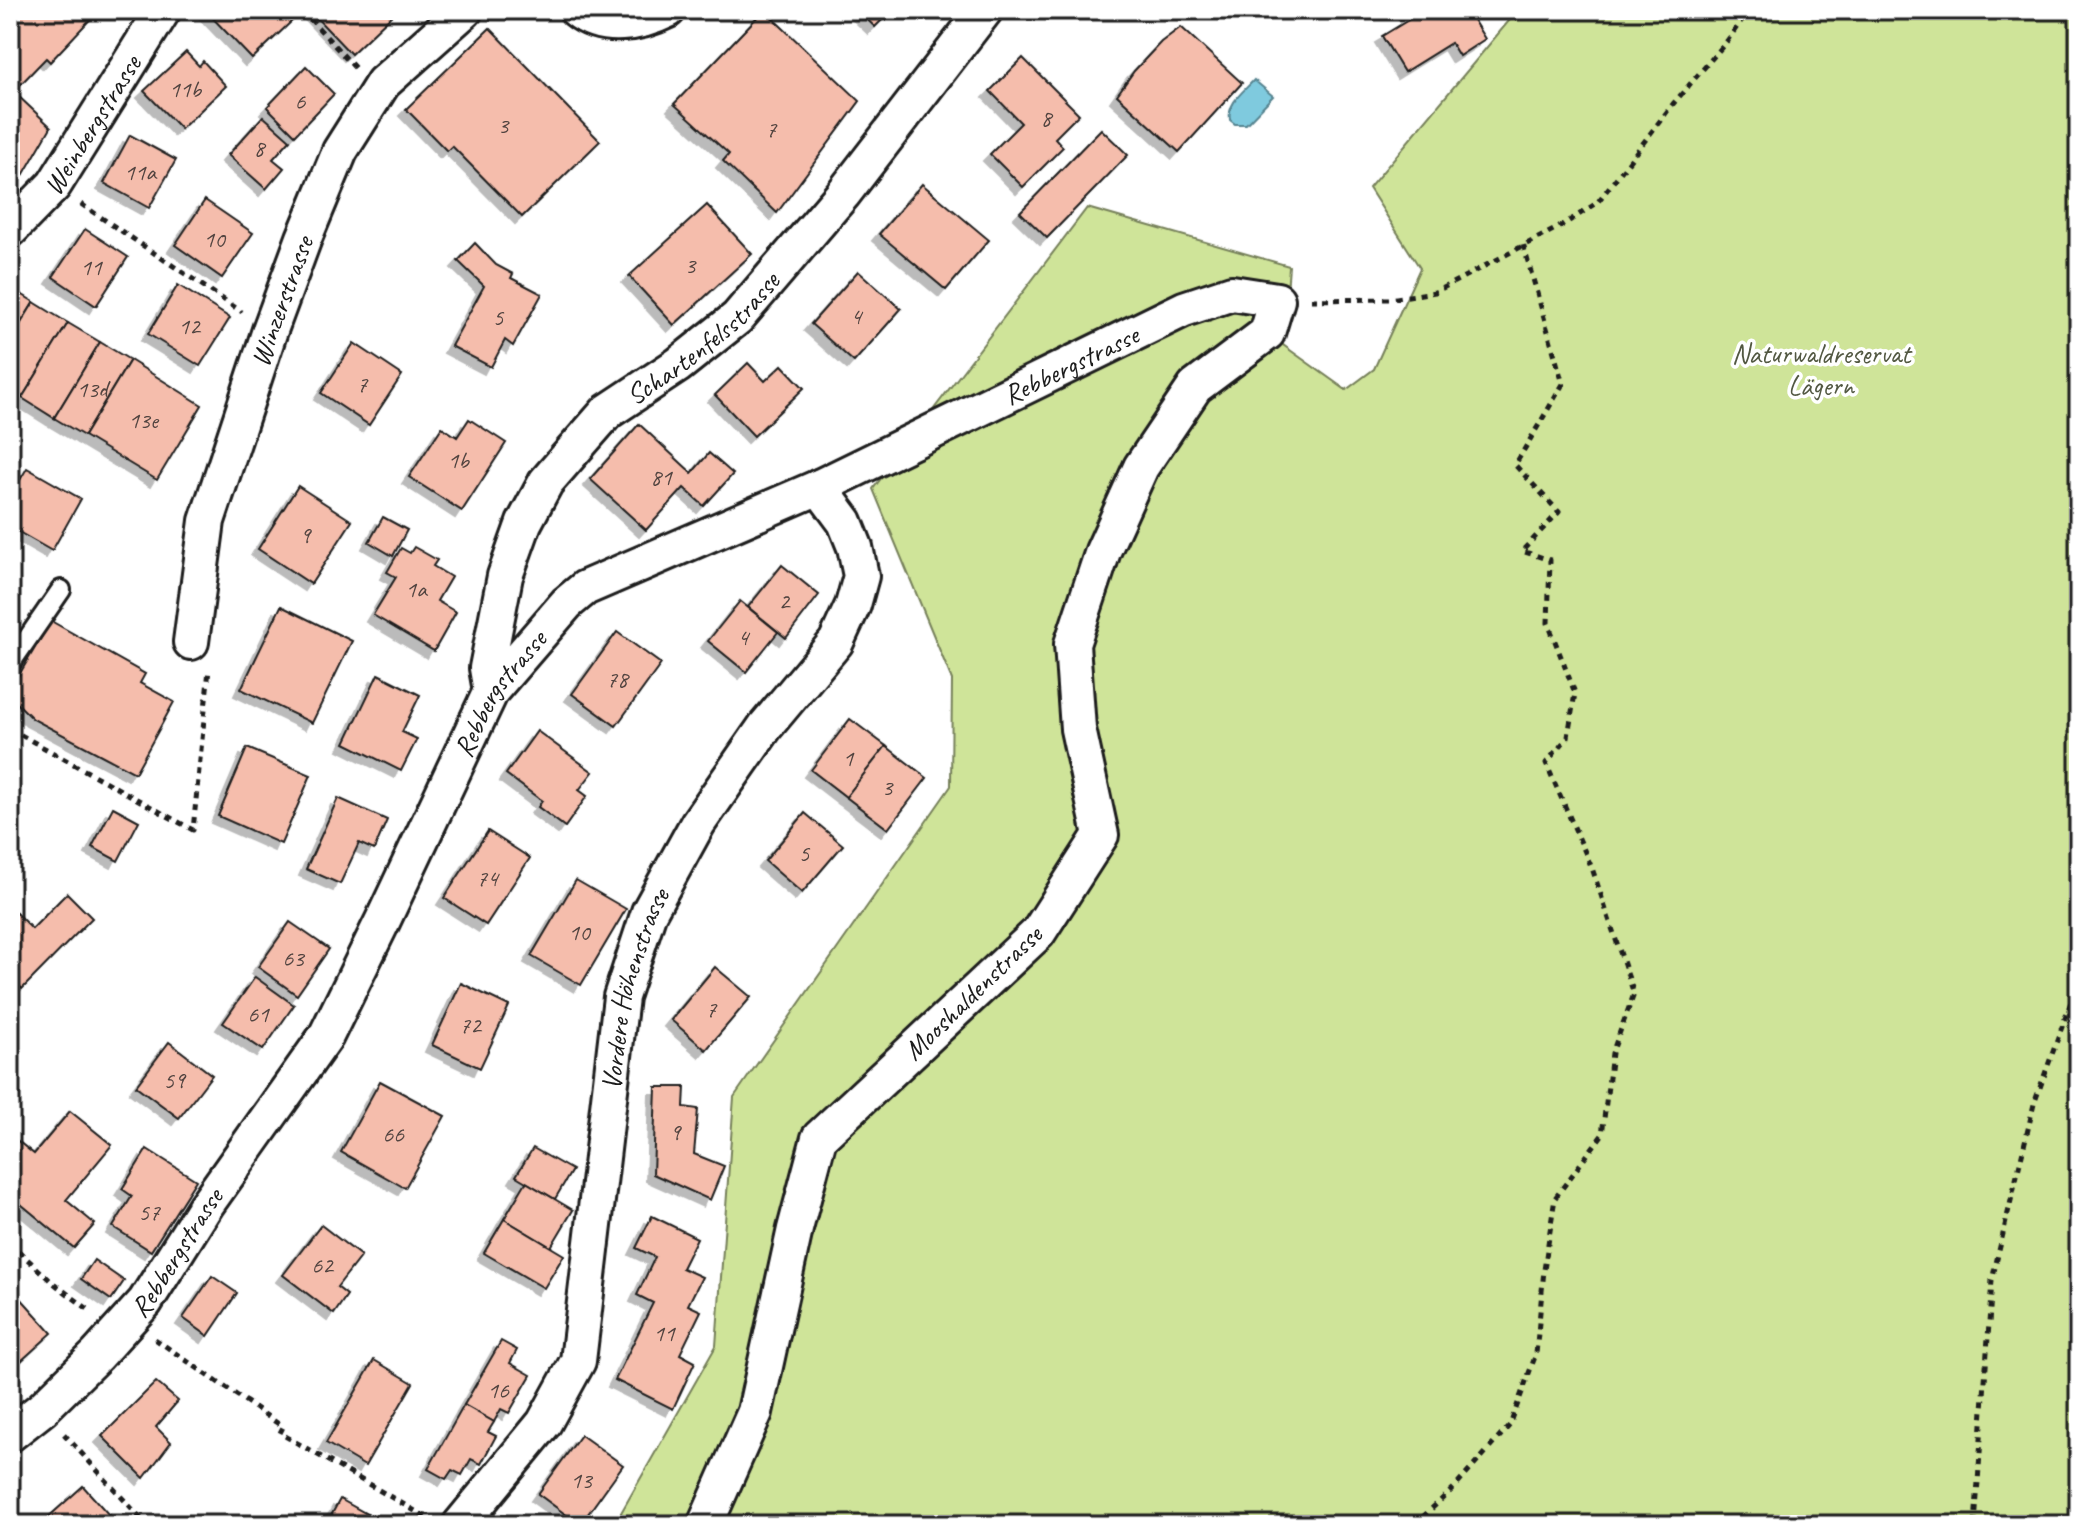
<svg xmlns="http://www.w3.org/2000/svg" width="2089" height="1535" font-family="Caveat,sans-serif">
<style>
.green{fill:#cfe499;stroke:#76805a;stroke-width:2}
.water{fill:#7fcade;stroke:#578490;stroke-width:2}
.building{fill:#f5bdac;stroke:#1c1c1c;stroke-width:2;filter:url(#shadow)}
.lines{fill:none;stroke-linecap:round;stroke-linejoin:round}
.lane-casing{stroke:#1c1c1c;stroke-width:24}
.street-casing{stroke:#1c1c1c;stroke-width:40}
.path{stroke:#1c1c1c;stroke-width:5;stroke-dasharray:6 6;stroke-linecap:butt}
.lane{stroke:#fff;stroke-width:18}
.street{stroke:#fff;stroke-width:34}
.labels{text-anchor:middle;stroke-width:7;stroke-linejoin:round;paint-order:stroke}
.number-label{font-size:24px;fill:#524440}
.street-label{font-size:28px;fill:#1c1c1c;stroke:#fff}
.park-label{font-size:28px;fill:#525842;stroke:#fff}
</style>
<defs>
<filter id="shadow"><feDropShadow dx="-7" dy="7" stdDeviation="0" flood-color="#0004"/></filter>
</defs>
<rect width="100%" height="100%" fill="#fff"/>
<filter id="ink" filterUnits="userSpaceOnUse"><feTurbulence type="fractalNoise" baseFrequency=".0125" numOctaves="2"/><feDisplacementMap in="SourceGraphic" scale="16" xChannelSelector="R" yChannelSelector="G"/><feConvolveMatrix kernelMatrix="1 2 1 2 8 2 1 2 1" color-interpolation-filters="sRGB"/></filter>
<g filter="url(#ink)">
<polygon class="green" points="1518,10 2079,10 2079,1525 614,1525 716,1346 734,1097 951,786 952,680 873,489 1087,208 1289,266 1283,345 1346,390 1374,369 1420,268 1369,188"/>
<path class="water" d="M1254 80 1273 96 1246 124H1235L1230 120C1227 103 1243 92 1254 80Z"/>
<g class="building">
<polygon points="10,10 99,10 50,62 46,58 17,88 10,81 10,42 19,32 10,23"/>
<polygon points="205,10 281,10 292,21 252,59"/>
<polygon points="309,10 389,10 393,14 351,54"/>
<polygon points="764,10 860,101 777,213 723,161 729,154 674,104"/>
<polygon points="857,10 892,10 875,27"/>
<polygon points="1404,10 1467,10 1485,39 1459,56 1451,43 1404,72 1382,36 1410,19"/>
<polygon points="1181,27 1242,83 1179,152 1117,95 1134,71 1161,42"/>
<polygon points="490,28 600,141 522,217 452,146 447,151 406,109"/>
<polygon points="186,52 199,66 203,61 226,86 181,129 144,91"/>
<polygon points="1023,58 1079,114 1055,138 1063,147 1023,187 990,154 1021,123 990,91"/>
<polygon points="306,66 334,94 295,135 267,107"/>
<polygon points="15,93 51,127 10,198 10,102"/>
<polygon points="263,116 290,140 273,159 284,168 266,189 228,155"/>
<polygon points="1101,129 1128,155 1047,238 1020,212"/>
<polygon points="130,135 176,160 149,208 104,183"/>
<polygon points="922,184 989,240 946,290 879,234"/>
<polygon points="205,200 253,233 222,278 175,245"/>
<polygon points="707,205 752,254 674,325 629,276"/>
<polygon points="85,229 128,257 96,306 53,277"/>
<polygon points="475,243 496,265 513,274 511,278 542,294 513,346 505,340 491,367 451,346 484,286 458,261"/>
<polygon points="858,271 901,309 854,362 811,324"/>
<polygon points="178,285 230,318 200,366 148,334"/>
<polygon points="10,287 34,302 10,341"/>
<polygon points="34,302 68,323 22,398 10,391 10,341"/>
<polygon points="68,323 100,342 54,418 22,398"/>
<polygon points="100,342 130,360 84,436 54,418"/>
<polygon points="354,343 402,375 369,425 321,393"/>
<polygon points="130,360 202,405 157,480 84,436"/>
<polygon points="748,363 765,381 782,365 804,388 754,436 715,395"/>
<polygon points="469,419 506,443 462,511 409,477 442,427 457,437"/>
<polygon points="639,424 692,473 709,453 733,474 704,506 684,488 646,530 590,479"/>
<polygon points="27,468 81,499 52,551 10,527 10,497"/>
<polygon points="298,486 352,521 311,584 258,549"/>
<polygon points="383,517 407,530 393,556 369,542"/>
<polygon points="414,547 437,560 433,566 451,577 437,601 456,612 434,651 373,615 396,577 387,572 401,548 410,553"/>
<polygon points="782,565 819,595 786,638 748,607"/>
<polygon points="740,601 778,632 746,672 708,641"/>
<polygon points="281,606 352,641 312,723 241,689"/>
<polygon points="51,621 145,674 140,683 174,702 135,773 33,719 10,696 10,690"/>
<polygon points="617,632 661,664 616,726 572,694"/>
<polygon points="378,674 420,695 402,732 417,739 401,771 345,743"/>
<polygon points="850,719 886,746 846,797 811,770"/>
<polygon points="537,731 593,772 579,790 587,796 565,827 538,807 542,801 506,774"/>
<polygon points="886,746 927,778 888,829 846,797"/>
<polygon points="247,748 311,775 281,844 218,816"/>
<polygon points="338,798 387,820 374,850 359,843 340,884 306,869"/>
<polygon points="113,807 139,821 118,861 92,847"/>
<polygon points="805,813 843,845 802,893 765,861"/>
<polygon points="488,831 530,858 486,925 444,898"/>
<polygon points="576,880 626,909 581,985 531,956"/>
<polygon points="67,893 92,918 22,989 17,983 10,990 10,915 14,911 32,929"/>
<polygon points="290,922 329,949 297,995 258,967"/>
<polygon points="715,967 751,997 706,1050 671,1020"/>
<polygon points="255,977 294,1005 263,1050 223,1023"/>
<polygon points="461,983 509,1006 480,1068 432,1045"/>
<polygon points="169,1042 212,1075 179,1118 136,1086"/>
<polygon points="380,1081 445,1116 405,1188 341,1152"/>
<polygon points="656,1087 685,1087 684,1107 698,1109 694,1154 724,1166 710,1200 653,1174"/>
<polygon points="70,1111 112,1145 66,1200 95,1224 74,1248 10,1195 10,1143 14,1138 34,1154"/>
<polygon points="533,1148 572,1170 555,1199 516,1176"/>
<polygon points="147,1149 196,1180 151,1251 113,1227 132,1196 122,1189"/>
<polygon points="526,1182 573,1210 551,1247 504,1219"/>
<polygon points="652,1216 697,1238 682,1268 702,1277 688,1305 701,1311 680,1354 695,1362 673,1409 615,1380 653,1303 637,1295 655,1257 636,1248"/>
<polygon points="504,1219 564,1255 544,1288 484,1253"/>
<polygon points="321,1225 361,1256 337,1287 347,1295 334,1314 283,1275"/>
<polygon points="94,1260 124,1281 111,1300 81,1279"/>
<polygon points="212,1276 237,1293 208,1336 183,1318"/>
<polygon points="10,1286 52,1333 10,1371"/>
<polygon points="501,1341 517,1350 510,1363 531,1375 509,1413 501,1409 494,1422 464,1405"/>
<polygon points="374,1360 413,1383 365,1466 326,1443"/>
<polygon points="156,1382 178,1401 156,1427 171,1442 144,1478 102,1436"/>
<polygon points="464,1405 494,1422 488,1432 496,1436 481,1464 471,1459 462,1475 452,1470 446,1479 428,1469"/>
<polygon points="581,1435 623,1465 580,1525 538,1494"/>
<polygon points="83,1486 118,1525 47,1525 44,1521"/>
<polygon points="340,1499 372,1517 368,1525 326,1525"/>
</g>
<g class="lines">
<defs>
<polyline id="lane" points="10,664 61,590"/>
<g id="street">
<path d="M577 10C603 31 640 24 668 10"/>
<path id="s1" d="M10 230 54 185 163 10"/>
<path id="s2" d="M191 642 207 521 270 330 304 238 340 151 383 83 465 10"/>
<path id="s3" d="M491 691 487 668 505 576 524 523 546 482 607 412 678 365 737 318 843 194 985 10"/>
<path id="s4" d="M10 1434 42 1409 97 1355 145 1302 206 1205 326 1036 383 920 491 691 567 603 585 588 819 487 1184 309 1232 293 1277 300 1267 333 1195 387 1141 467 1103 551 1072 644 1078 729 1101 835 1038 933 819 1138 795 1229 755 1412 705 1525"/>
<path id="s5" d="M460 1525 544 1423 578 1361 621 997 649 912 698 823 765 727 836 642 853 605 861 576 855 547 845 522 819 487"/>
</g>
</defs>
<use href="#lane" class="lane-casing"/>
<use href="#street" class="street-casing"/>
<g class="path">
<polyline points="302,10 355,68"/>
<polyline points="81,204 242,312"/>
<polyline points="1311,300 1389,299 1435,292 1563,225 1597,203 1673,104 1727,41 1749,10"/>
<polyline points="10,729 193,830 209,669"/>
<polyline points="10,1243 52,1282 92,1312"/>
<polyline points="155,1339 283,1427 280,1433 429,1519"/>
<polyline points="64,1434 147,1525"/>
<polyline points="1414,1525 1456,1486 1510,1425 1536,1354 1544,1270 1555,1198 1602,1135 1612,1053 1634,994 1592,868 1546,763 1568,737 1575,693 1548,623 1550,560 1522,551 1559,512 1515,465 1563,384 1523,244"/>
<polyline points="1975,1525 1992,1280 2034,1104 2079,980"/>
</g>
<use href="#lane" class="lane"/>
<use href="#street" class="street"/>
</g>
</g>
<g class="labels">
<g class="number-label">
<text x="185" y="97">11b</text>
<text x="300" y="109">6</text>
<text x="1046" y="126">8</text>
<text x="503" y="133">3</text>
<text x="771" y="137">7</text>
<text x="259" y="156">8</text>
<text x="140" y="180">11a</text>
<text x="214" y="247">10</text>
<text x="690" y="273">3</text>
<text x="91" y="275">11</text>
<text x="856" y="324">4</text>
<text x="498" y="325">5</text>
<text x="189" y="334">12</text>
<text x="362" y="392">7</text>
<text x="92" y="397">13d</text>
<text x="143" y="428">13e</text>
<text x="458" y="468">1b</text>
<text x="661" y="485">81</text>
<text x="305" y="543">9</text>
<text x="416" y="597">1a</text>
<text x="784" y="609">2</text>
<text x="743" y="645">4</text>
<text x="617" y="687">78</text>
<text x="848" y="766">1</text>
<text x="887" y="795">3</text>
<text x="804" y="861">5</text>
<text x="487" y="886">74</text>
<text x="579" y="940">10</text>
<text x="293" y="966">63</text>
<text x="711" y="1017">7</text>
<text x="258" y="1022">61</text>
<text x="470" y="1033">72</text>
<text x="174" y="1088">59</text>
<text x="675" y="1140">9</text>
<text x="393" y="1142">66</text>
<text x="149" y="1220">57</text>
<text x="322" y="1273">62</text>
<text x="664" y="1341">11</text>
<text x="498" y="1398">16</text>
<text x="581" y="1488">13</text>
</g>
<g class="street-label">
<text dy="10" stroke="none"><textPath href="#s1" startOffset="134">Weinbergstrasse</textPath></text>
<text dy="10" stroke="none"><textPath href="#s2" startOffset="354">Winzerstrasse</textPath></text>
<text dy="10" stroke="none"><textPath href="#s3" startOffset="434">Schartenfelsstrasse</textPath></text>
<text dy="10" stroke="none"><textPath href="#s4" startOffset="1568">Rebbergstrasse</textPath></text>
<text dy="10" stroke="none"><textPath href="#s4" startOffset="896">Rebbergstrasse</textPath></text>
<text dy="10" stroke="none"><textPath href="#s5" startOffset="580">Vordere Höhenstrasse</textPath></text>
<text transform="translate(972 992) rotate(-44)" y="10">Mooshaldenstrasse</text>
<text dy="10" stroke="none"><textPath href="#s4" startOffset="248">Rebbergstrasse</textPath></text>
</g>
<g class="park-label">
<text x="1821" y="363">Naturwaldreservat<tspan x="1821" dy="32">Lägern</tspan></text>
</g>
</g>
<rect width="2089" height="1535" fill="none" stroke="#fff" stroke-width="40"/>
<rect x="20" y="20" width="2049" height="1495" fill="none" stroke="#1c1c1c" stroke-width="3" filter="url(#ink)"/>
</svg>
